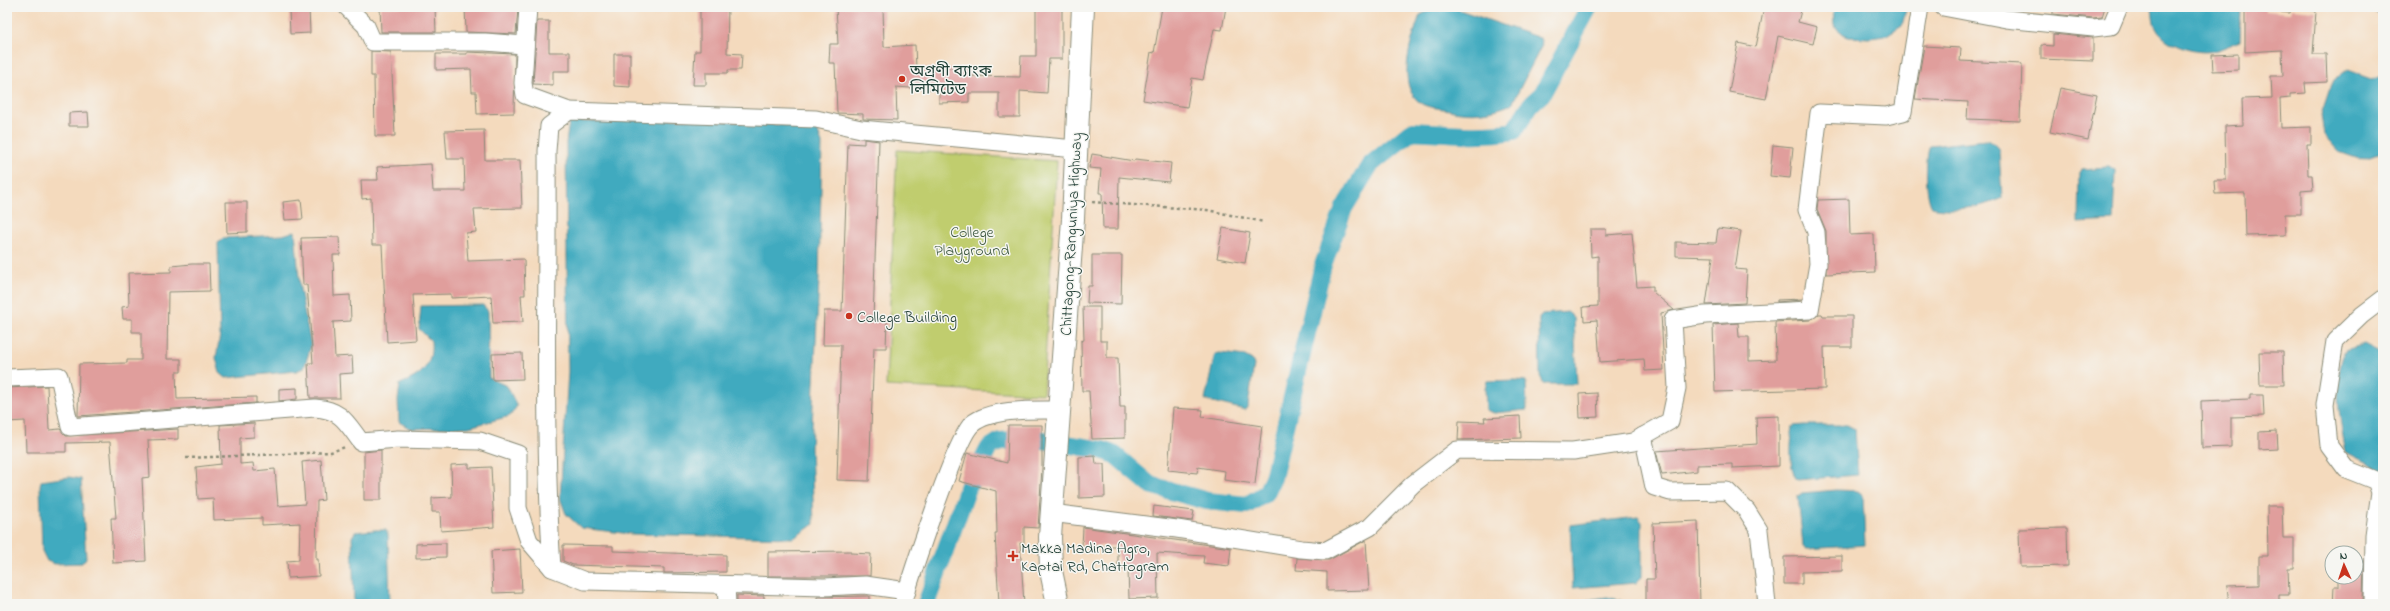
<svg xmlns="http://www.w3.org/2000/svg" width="2390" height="611" font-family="'Indie Flower','Noto Sans Bengali',sans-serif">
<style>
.green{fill:#c0cd6e;stroke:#708551}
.water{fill:#3faabf;stroke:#2f747a}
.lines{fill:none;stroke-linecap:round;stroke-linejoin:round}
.canal{stroke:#3faabf;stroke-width:18}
.building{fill:#e09e9c}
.minor-casing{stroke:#8a8c78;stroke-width:19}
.primary-casing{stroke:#8a8c78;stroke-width:24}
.path{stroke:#8a8c78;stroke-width:2.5;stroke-dasharray:3 3;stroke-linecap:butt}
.minor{stroke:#fff;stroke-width:17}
.primary{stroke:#fff;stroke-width:22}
.poi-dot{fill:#c8321e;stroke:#f6f6f2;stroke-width:1.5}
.labels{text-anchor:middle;stroke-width:3;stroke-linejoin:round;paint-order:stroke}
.poi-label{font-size:16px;fill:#1f3d34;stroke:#f6f6f2;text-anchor:start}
.park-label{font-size:16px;fill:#3f5a40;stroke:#f6f6f2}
.street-label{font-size:16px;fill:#1f3d34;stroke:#f6f6f2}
</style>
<rect width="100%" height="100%" fill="#f6f6f2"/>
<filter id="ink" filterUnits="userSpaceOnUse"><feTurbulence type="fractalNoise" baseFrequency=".025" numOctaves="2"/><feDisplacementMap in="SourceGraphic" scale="8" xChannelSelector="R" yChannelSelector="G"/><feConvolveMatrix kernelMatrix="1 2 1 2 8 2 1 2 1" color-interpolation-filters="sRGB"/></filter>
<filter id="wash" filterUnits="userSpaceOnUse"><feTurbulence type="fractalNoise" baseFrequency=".012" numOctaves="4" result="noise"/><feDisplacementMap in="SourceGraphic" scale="16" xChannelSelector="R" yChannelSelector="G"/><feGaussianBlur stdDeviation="0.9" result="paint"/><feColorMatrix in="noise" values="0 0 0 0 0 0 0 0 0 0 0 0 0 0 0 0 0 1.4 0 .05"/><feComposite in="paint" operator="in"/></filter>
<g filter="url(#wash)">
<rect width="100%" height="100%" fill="#f4dabd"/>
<polygon class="green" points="897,150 1057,161 1043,394 886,386"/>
<g class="water">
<path d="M1437 7H1451L1540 38 1542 45 1512 104C1491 113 1471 115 1449 110 1441 108 1429 108 1422 104 1394 87 1412 38 1420 15Z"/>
<polygon points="1833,7 1907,7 1902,25 1885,36 1870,38 1847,37 1834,26"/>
<path d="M2152 7H2241L2240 41C2231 44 2222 49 2214 51 2196 55 2164 45 2156 28 2153 22 2153 14 2152 7Z"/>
<polygon points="2365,7 2383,7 2383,18"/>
<polygon points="2347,70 2372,79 2383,73 2383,152 2359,159 2339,152 2324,135 2321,115 2329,91 2334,80"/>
<polygon points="686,119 816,127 822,143 819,278 811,448 814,524 794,538 631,534 581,528 566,514 560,498 568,372 566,143 569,122"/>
<path d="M1986 140 1996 144 1999 151 2002 198C1987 207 1949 212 1932 207 1925 197 1925 156 1930 146Z"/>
<polygon points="2109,167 2115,171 2113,221 2078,223 2079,172 2082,169"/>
<polygon points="295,231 300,289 311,346 304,368 296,371 226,378 220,373 216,358 220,335 218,243 223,238 283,235"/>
<path d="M483 305 488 311 489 378 507 386 517 406 510 416 469 427 411 429 399 422 398 400 400 384C421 376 433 366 431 341L419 329 421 306Z"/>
<polygon points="1569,312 1574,317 1577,384 1544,384 1540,376 1539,317 1542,314"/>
<path d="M2364 345 2383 355V471L2346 452C2340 422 2332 380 2345 351Z"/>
<polygon points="1220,353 1245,356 1252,360 1254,365 1248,406 1245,410 1205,400 1214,358 1215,354"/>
<polygon points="1515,380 1526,381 1527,410 1494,413 1486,410 1485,388 1487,381"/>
<path d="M1804 425H1847L1855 429 1858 475 1797 480C1788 467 1791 441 1793 426Z"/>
<polygon points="69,477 81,479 86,558 82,563 55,564 47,561 42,551 40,485 41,481"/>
<polygon points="1837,490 1858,491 1863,495 1865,545 1807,549 1803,546 1798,496 1802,493"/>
<polygon points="1638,517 1642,522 1642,577 1636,583 1573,588 1570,525"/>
<polygon points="375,530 386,530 388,535 390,604 354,604 352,537 355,532"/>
<polygon points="1607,597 1620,600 1625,604 1585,604 1587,600"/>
</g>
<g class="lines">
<path class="canal" d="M926 604 969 485 989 448 1000 441 1036 439 1102 450 1115 455 1150 485 1207 501 1247 505 1266 493 1273 478 1323 265 1344 208 1370 165 1412 131C1446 133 1481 137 1514 131L1531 104 1542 94 1589 7"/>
</g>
<g id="blocks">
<g class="building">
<polygon points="380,7 435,7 436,32 381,32"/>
<polygon points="465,7 518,8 516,34 466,32"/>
<polygon points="700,7 728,7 727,53 742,54 741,70 728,70 728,73 706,73 706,85 693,85 695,51 700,51"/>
<polygon points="836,7 883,7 884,47 915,45 916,68 969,68 969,76 1020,77 1021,56 1036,56 1036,7 1062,7 1062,59 1049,59 1047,93 1020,91 1020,117 999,117 999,93 969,93 969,102 939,103 939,90 896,87 897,120 863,119 863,114 837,113 835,63 829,63 830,44 838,44"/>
<polygon points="1162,7 1226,7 1222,30 1214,29 1203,80 1192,78 1187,107 1143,100 1151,52 1154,53"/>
<polygon points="1764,7 1802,7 1798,22 1817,27 1813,44 1778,36 1766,99 1729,92 1738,43 1756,47"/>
<polygon points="2053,7 2105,7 2102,17 2093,18 2053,14"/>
<polygon points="2245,7 2265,7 2265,11 2290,13 2291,9 2316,11 2313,54 2326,54 2327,82 2305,83 2306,93 2290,94 2290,98 2280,99 2281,128 2311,127 2311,144 2307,144 2308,175 2312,175 2313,190 2301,191 2301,214 2285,214 2286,235 2246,236 2245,193 2215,194 2214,180 2226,180 2225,126 2243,125 2242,99 2272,98 2271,76 2283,76 2282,50 2245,52"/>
<polygon points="309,8 310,33 290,34 289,9"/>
<polygon points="537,21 549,21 549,52 570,52 570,71 553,71 553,85 533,84"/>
<polygon points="2053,34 2093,38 2093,61 2041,59 2041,45 2053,46"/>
<polygon points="1924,46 1961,48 1960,61 2022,64 2020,121 1967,119 1968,102 1915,99"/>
<polygon points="371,51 391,52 395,136 375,136 374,76 371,76"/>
<polygon points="467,52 515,54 514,113 477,114 476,92 472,92 471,69 436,70 436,54 467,54"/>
<polygon points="614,54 630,54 630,87 614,86"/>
<polygon points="2238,54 2238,70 2213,71 2212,55"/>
<polygon points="2060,88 2097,95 2088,140 2050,132"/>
<polygon points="88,112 89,126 69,126 69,113"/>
<polygon points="484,130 485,160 520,160 522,208 474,209 476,232 466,233 468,261 524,259 525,295 521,295 523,322 493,323 491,296 451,298 451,294 413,295 416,340 387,342 382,245 372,245 371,198 362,199 361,180 378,180 377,167 431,164 433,191 465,191 464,159 447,159 445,131"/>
<polygon points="864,139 879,141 873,320 887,321 886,348 874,348 869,481 837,480 841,345 823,345 824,311 842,311 848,143 864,144"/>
<polygon points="1773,145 1793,147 1790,178 1770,176"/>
<polygon points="1092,154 1134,161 1135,159 1171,163 1169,182 1119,177 1118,229 1103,229 1102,193 1099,193 1101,169 1089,168"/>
<polygon points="1849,199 1850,235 1874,234 1875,272 1826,274 1826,231 1817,209 1818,200"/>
<polygon points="301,200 303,219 285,220 283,202"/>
<polygon points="226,202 247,202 247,232 227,233"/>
<polygon points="1223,228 1250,233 1245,263 1217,258"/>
<polygon points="1718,228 1741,231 1735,269 1747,270 1745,303 1706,305 1713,257 1676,256 1676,242 1716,243"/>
<polygon points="1590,229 1606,229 1606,235 1632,233 1637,287 1653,286 1653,292 1674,310 1661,313 1664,370 1645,371 1644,359 1600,362 1597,320 1584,321 1583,307 1598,306 1598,256 1591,257"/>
<polygon points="339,237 340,255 333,255 334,296 350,295 351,321 333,322 335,357 352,356 353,373 339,374 340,398 310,398 308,363 313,363 307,285 303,285 301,238"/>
<polygon points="1092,255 1122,255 1121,304 1087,303 1088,286 1092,286"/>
<polygon points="192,264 209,264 210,291 168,292 167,359 181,359 181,372 176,372 177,399 256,397 256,403 78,416 79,364 127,363 127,360 141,360 141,332 132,332 132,319 123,319 122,307 129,306 128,273 171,272 171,266"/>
<polygon points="1802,299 1802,300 1777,302 1777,300"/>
<polygon points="1083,307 1100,307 1100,341 1107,341 1107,358 1118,358 1120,407 1125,407 1125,438 1092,439 1089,391 1082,391 1081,341 1084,340"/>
<polygon points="1819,314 1822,314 1823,316 1852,316 1852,347 1824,347 1825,389 1715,392 1713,325 1738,323 1739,337 1749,337 1749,361 1776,360 1775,322 1810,320"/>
<polygon points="2259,352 2283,352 2284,385 2260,385"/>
<polygon points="522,353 523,379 493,380 492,354"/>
<polygon points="47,386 49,430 60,429 66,436 178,429 178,439 148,440 150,477 142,478 146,561 113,563 111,518 116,518 110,442 66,443 66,452 26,452 25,421 7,422 7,388"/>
<polygon points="297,388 297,399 279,401 279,389"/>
<polygon points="1597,393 1598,417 1580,418 1579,394"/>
<polygon points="2250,395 2263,395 2264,416 2231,417 2231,447 2202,448 2201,401 2250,399"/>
<polygon points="1173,408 1203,410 1202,417 1262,426 1255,484 1224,480 1225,471 1198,467 1197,473 1168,470"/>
<polygon points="1520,416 1521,438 1458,440 1459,421 1485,422 1484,418"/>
<polygon points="1779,416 1779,466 1732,468 1732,464 1697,465 1697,471 1662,475 1656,451 1757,444 1756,417"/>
<polygon points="254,423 254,437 240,438 240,464 253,463 254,471 275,469 278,506 305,504 302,462 321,460 324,500 317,501 316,559 318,559 319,576 288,578 287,561 299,560 300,523 262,525 262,518 214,520 213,498 198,499 196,467 221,464 220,425"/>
<polygon points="1008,425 1042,425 1042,468 1038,528 1024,527 1024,543 1020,543 1024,604 999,604 995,533 997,533 996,491 959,481 967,453 1007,463"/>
<polygon points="2277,431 2278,449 2259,450 2259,432"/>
<polygon points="381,450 381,500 364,500 364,452"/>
<polygon points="1095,456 1096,464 1104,464 1105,497 1079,498 1079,457"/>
<polygon points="469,464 469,468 491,467 494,527 441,531 440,512 432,512 432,498 452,497 451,465"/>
<polygon points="1154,506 1194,511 1192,521 1153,516"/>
<polygon points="2267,506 2282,506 2283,538 2294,538 2294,568 2288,568 2289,595 2279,595 2279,604 2229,604 2227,586 2259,585 2259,556 2268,556"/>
<polygon points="1698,521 1700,604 1646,604 1646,579 1655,579 1653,523"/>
<polygon points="1083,527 1231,548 1229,566 1203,563 1204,556 1157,553 1158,598 1129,599 1128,569 1118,569 1118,546 1082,546"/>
<polygon points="2067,528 2068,566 2020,567 2019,529"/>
<polygon points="1366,540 1369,590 1327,591 1327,572 1296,570 1297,558 1329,560"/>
<polygon points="446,543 446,557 416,558 416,544"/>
<polygon points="563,545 613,546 613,551 726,555 726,572 664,573 664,568 573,565 563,561"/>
<polygon points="520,549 522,592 493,593 491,551"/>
<polygon points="851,551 851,553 871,554 870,576 768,576 768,552"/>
<polygon points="1842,556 1842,571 1802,572 1802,584 1784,584 1784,557"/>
<polygon points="2356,561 2364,561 2363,604 2333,604 2334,587 2339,587 2339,577 2356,577"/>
<polygon points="737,595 764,596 764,604 737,604"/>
<polygon points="869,596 869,604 817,604 817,597"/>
</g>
</g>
</g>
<g filter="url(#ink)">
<use href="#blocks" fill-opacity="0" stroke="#8a8c78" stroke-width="1"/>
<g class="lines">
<defs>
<g id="minor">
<polyline points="347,7 366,26 373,42 485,42 524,45"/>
<polyline points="528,7 523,83 525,95 569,111"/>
<polyline points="1943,7 2006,19 2093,28 2111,26 2119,7"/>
<path d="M7 378 59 376 70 427 315 408C342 410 346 422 361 442L398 439 480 441 518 454V508L529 541 552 568 585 581 824 587 865 585 907 591"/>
<polyline points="1643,436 1654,487 1670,492 1727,491 1747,511 1759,530 1767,604"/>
<polyline points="1051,513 1177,529 1301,549 1325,551 1370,527 1413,484 1457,450 1573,451 1633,442 1670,421 1677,388 1673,320 1705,315 1810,310 1818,264 1816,232 1807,210 1819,113 1886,116 1903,112 1920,7"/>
<path d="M552 568C543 430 548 290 547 151L549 126 569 111 816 119 861 129 1075 149"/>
<polyline points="726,585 727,604"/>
<path d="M903 604C911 576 956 438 972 424 991 408 1035 410 1058 410"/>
<polyline points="2373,604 2374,535 2380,492 2376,481 2346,469 2329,446 2325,405 2335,341 2362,315 2383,299"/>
</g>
<polyline id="primary" points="1058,604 1051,571 1050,537 1073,219 1083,7"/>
</defs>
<use href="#minor" class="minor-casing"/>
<use href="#primary" class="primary-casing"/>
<g class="path">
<polyline points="1092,202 1207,210 1264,222"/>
<polyline points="186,458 331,452 345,447"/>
</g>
<use href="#minor" class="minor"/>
<use href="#primary" class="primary"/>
</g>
</g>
<g class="poi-dot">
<circle cx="902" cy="79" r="4"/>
<circle cx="849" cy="316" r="4"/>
<path d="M1011 550h4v4h4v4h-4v4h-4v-4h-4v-4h4z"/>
</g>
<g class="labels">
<g class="poi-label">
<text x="910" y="76">অগ্রণী ব্যাংক<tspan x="910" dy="18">লিমিটেড</tspan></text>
<text x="857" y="322">College Building</text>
<text x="1021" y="553">Makka Madina Agro,<tspan x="1021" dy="18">Kaptai Rd, Chattogram</tspan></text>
</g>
<g class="park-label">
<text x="972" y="237">College<tspan x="972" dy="18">Playground</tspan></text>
</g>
<g class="street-label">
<text transform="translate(1070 234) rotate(-87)" y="6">Chittagong-Ranguniya Highway</text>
</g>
</g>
<rect width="2390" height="611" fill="none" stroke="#f6f6f2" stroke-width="24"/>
<g transform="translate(2344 565) rotate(357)"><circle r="19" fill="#f6f6f2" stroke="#a0aca6"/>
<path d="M0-3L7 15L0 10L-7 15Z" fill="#c8321e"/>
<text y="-6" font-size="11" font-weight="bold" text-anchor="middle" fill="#1f3d34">N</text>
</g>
</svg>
